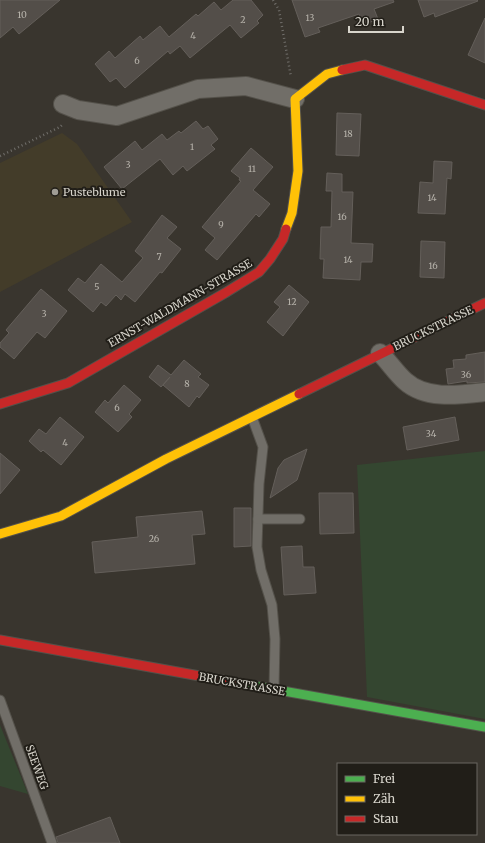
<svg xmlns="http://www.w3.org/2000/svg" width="485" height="843" font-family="Merriweather,serif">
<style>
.built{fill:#433c29}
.green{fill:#344630}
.building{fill:#534e49;stroke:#645f5a}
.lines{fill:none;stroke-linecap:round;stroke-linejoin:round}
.lane-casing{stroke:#54514a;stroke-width:11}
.street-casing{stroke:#54514a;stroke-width:20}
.fast-casing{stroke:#54514a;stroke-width:11}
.slow-casing{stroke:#54514a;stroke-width:11}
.jam-casing{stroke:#54514a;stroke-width:11}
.path{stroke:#706e6a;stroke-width:2.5;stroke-dasharray:1 3;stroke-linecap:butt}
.lane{stroke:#716e68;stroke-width:9}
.street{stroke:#716e68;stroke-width:18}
.fast{stroke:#4caf50;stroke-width:9}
.slow{stroke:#ffc107;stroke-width:9}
.jam{stroke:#c62828;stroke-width:9}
.poi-dot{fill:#a09d95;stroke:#211e18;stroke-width:1.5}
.labels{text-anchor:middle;stroke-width:4;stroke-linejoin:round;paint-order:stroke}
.number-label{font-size:9px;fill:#b7b3ab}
.poi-label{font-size:11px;fill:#d8d5cc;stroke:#211e18;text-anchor:start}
.street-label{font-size:11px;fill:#d8d5cc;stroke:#211e18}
</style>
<rect width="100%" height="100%" fill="#39352e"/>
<polygon class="built" points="62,133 77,144 132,222 0,292 0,163"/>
<g class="green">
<polygon points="485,451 485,719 367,697 357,465"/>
<polygon points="0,725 28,794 0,786"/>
</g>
<g class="building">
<polygon points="0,0 60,0 19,34 13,27 0,38"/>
<polygon points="233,0 251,0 263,15 257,21 259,23 241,38 230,25 190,58 180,46 170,54 168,51 125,88 116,78 110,82 95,64 109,51 115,58 140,36 143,40 160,26 169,37 196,14 198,16 214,2 221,10"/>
<polygon points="292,0 393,0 394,2 374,9 378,19 363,25 359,14 318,28 320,32 305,37"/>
<polygon points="418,0 477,0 478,1 435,17 434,13 424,17"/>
<polygon points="485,18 485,63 468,55"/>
<polygon points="337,113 361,114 359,156 336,155"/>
<polygon points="196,121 203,129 208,126 218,139 211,145 215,149 187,171 183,166 173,175 160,159 122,189 104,167 135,141 142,150 162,134 167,140 179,131 181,133"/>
<polygon points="251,148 273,167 253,190 270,204 259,217 256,214 217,260 205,250 215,238 202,227 241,181 239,180 240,178 231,171"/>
<polygon points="434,161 452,162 451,179 447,178 445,214 418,213 420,182 433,183"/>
<polygon points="327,173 342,174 342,192 353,192 351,243 373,244 372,262 361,262 360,280 323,278 324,259 320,259 321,227 331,227 332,191 326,191"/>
<polygon points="162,215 177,227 167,238 181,249 162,273 160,272 135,302 125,294 121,300 116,295 106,306 101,302 93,312 68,290 78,278 85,283 101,264 122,282 143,258 135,251"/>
<polygon points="421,241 445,242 444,278 420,277"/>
<polygon points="289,285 309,302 283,336 267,322 280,307 274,302"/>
<polygon points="41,289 67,311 45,338 37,332 14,359 0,347 0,343 9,333 6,330"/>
<polygon points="485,352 485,382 467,383 467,381 448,384 446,369 454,368 453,360 466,359 466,355"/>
<polygon points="184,360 201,374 198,377 209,385 199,398 197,396 189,407 163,385 170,377 161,387 149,377 158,365 171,375"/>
<polygon points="124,385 141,400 129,414 132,417 118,432 95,412 105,400 108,403"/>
<polygon points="60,417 84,437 61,465 43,450 41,452 29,441 39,429 46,434"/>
<polygon points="455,417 459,440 407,450 403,427"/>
<polygon points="307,449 297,480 270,498 278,468 284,460"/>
<polygon points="0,453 20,470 0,494"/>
<polygon points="319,493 353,493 354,533 320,534"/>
<polygon points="234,508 251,508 251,546 234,547"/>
<polygon points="202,511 205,534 192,535 195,564 95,573 92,542 138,537 136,517"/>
<polygon points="302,546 303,567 314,567 316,593 284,595 281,547"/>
<polygon points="110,817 120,843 58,843 56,837"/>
</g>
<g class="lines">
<defs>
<g id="lane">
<polyline points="252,417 263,447 259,484 257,547 261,570 272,605 275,639 274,689"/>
<polyline points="258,519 300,519"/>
<polyline points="0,700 52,843"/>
</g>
<g id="street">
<polyline points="63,104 78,110 117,116 198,89 246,86 295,99"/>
<path d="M380 353C389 362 396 373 405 381 426 400 459 395 485 392"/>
</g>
<polyline id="fast" points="244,684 485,727"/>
<g id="slow">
<polyline points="286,229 292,213 298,171 295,99 327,74 342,70"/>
<polyline points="0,534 61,516 166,459 299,394"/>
</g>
<g id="jam">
<polyline points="342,70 365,65 485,105"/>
<polyline points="299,394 485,303"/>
<polyline points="0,404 68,383 225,293 259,272 270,259 283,239 286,229"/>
<polyline points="0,640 244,684"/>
</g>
</defs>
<use href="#lane" class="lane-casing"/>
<use href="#street" class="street-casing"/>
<use href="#fast" class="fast-casing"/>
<use href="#slow" class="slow-casing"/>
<use href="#jam" class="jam-casing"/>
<g class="path">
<polyline points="273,0 279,10 291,77"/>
<polyline points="0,156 60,127 63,124"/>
</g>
<use href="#lane" class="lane"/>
<use href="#street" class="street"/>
<use href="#fast" class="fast"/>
<use href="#slow" class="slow"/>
<use href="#jam" class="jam"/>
</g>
<circle class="poi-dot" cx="55" cy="192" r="4"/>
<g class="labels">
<g class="number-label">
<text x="22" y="18">10</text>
<text x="310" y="21">13</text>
<text x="243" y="23">2</text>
<text x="193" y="39">4</text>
<text x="137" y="64">6</text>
<text x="348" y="137">18</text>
<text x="192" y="150">1</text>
<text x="128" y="168">3</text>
<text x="252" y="172">11</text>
<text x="432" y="201">14</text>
<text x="342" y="220">16</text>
<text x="221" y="228">9</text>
<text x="159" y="260">7</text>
<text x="348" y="263">14</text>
<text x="433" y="269">16</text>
<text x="97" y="290">5</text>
<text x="292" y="305">12</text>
<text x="44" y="317">3</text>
<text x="466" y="378">36</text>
<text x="187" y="387">8</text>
<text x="117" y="411">6</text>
<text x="431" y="437">34</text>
<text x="65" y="446">4</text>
<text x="154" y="542">26</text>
</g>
<g class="poi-label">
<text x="63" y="196">Pusteblume</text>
</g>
<g class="street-label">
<text transform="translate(180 303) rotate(-30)" y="4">ERNST-WALDMANN-STRASSE</text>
<text transform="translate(433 328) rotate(-26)" y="4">BRUCKSTRASSE</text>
<text transform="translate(242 684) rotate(10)" y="4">BRUCKSTRASSE</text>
<text transform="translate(37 767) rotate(70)" y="4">SEEWEG</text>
</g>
</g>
<rect x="337" y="763" width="140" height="72" fill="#211e18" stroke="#6a6760"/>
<rect x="345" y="776" width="20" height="6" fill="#4caf50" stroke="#6a6760"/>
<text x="373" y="783" font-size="12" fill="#d8d5cc">Frei</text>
<rect x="345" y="796" width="20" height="6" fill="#ffc107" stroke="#6a6760"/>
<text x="373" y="803" font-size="12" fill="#d8d5cc">Zäh</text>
<rect x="345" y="816" width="20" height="6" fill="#c62828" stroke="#6a6760"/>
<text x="373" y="823" font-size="12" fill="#d8d5cc">Stau</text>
<path d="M349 26v6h54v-6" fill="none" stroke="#d8d5cc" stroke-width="2"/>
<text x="355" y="26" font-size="12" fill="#d8d5cc" stroke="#211e18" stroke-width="3" paint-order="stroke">20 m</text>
</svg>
